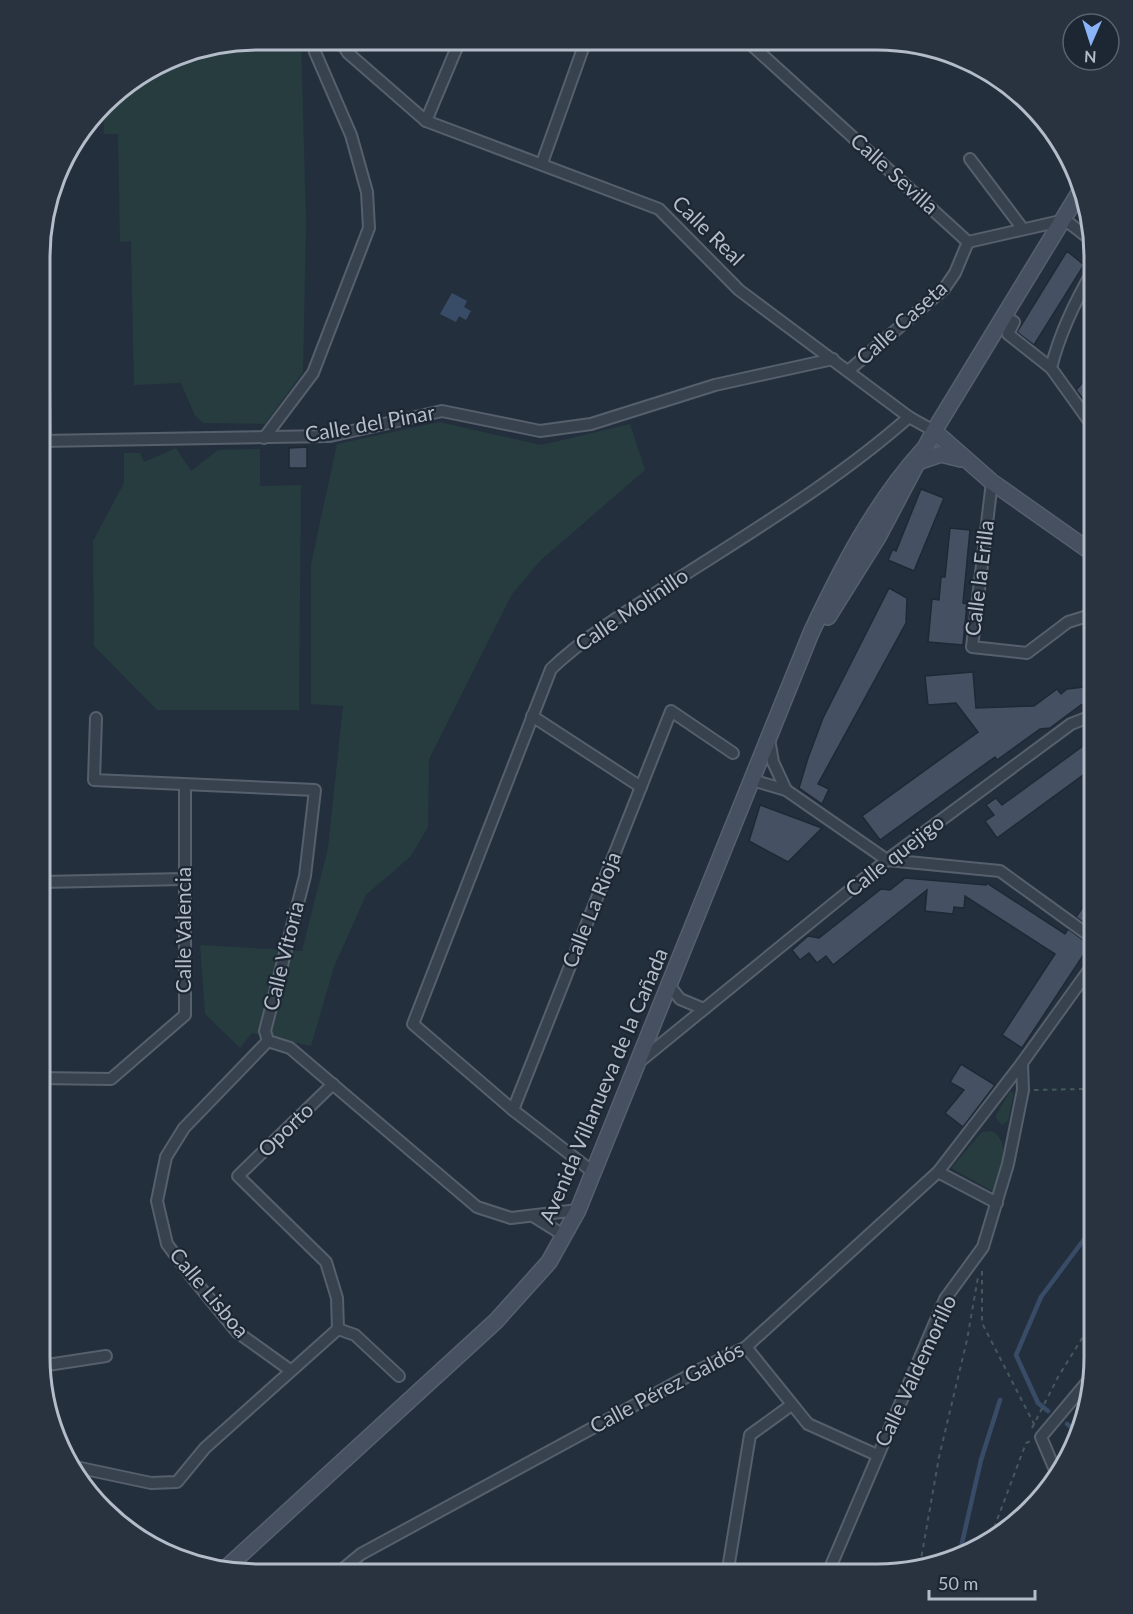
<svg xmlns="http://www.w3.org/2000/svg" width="1133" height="1614" font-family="Lato,sans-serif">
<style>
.green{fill:#263c3f}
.water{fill:#394c67}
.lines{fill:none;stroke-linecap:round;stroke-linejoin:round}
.stream{stroke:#394c67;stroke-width:4.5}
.building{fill:#455162;stroke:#1f2835;stroke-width:1.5}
.street-casing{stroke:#565f6c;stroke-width:14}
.secondary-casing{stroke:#565f6c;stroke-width:18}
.path{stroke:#44595c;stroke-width:2;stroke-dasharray:4.5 4.5;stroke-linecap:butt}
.street{stroke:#38414e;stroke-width:10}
.secondary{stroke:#465061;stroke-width:15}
.labels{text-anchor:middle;stroke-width:4.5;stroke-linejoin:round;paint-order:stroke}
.street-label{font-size:21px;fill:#b4bcc9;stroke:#1d2633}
.rim{fill:none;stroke:#b4bcc9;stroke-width:3}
</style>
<rect width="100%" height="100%" fill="#242f3e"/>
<g class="green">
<polygon points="256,39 301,39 306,222 303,372 265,424 204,423 195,416 181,383 134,385 131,241 120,242 118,134 104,134 103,105 113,93 186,51"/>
<polygon points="439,422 541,445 630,424 645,470 541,560 512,594 429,759 428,827 410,857 366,895 334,967 311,1046 252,1033 240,1048 205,1014 200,945 302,951 328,848 343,706 311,704 311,564 337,444"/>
<polygon points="176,448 191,471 218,450 260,449 260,486 301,485 299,710 157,710 94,646 93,541 124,483 124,453 140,453 144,462"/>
<polygon points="1010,1091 1014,1093 1008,1121 1002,1125 995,1117"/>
<path d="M992 1131C1013 1144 999 1171 994 1192L951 1168 982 1132Z"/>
</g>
<polygon class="water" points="452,293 467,301 464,307 471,311 466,320 459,316 456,322 440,314"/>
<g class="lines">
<g class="stream">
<polyline points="1048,1411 1038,1403 1016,1355 1041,1297 1094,1226"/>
<polyline points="1067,1424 1074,1429"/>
<polyline points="959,1556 981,1460 1000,1400"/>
</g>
</g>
<g class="building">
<polygon points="1067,251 1084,265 1034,345 1017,332"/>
<polygon points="1094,370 1094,397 1087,404 1076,390"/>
<polygon points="307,447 307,468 289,468 289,448"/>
<polygon points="921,489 944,498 914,571 888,560 893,549 896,551"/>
<polygon points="950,528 970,530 963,603 967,604 963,645 928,642 932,599 939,600 941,577 945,577"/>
<polygon points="889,588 907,598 906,623 818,784 829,789 822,804 799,788 808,758 823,718"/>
<polygon points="973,672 976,708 1034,706 1057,689 1061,694 1067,689 1084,687 1094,681 1094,704 1081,705 1050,728 1040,729 997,760 995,757 880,840 862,816 978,732 956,703 928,705 925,676"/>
<polygon points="1094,738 1094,767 997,838 985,821 994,815 986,805 996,798 1002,805"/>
<polygon points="760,805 822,828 788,862 749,841"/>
<polygon points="905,878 986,885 987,883 1065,934 1068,929 1090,945 1022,1048 1002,1035 1055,954 965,896 964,908 954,907 953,914 925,911 927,890 833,965 826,956 817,963 809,953 800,960 792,950 808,936 819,938 881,889 890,890"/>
<polygon points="1094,891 1094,930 1076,917"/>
<polygon points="961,1064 995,1085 963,1127 945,1113 964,1090 950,1082"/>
</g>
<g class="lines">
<defs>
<g id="street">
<polyline points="339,39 348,53 426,121 659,209 739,290 909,417 934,431"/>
<polyline points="746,40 968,242 1065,220 1090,239"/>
<polyline points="426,121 460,40"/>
<polyline points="970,159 1023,229"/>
<polyline points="542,163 586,40"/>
<polyline points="41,242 45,441 42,445"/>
<polyline points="1004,316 1014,322 1008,334 1051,368"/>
<polyline points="848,371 944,289 955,273 968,242"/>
<path d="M1094 428 1051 368C1060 332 1075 301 1094 269"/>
<polyline points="264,438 313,373 369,228 367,192 351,135 315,52 313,39"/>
<polyline points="41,441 330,436 442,411 540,431 591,424 715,385 833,359"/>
<polyline points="992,482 972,647 1027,653 1068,622 1094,614"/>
<polyline points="532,716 641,787"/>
<polyline points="96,718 94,780 315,790 305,876 265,1031 268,1041 290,1048 477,1207 511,1218 578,1210"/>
<polyline points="769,739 773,762 786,790"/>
<polyline points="40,753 43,1077"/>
<polyline points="752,780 786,790 887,860 1000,871 1094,939"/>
<polyline points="42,882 184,879"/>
<polyline points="669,985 680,999 704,1009"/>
<polyline points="268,1041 184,1128 166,1157 157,1201 167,1244 191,1276 237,1332 290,1370"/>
<polyline points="639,1062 887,860 1071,724 1094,715"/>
<polyline points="39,1078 111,1079 185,1015 185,785"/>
<polyline points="333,1084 238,1176 326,1262 337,1298 338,1329 355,1335 399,1376"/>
<polyline points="513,1110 671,711 733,753"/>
<path d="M593 1172 513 1110 413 1024 551 669C590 632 636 606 681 577 759 527 840 478 909 417"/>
<polyline points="938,1172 997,1203"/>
<polyline points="533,1216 565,1236"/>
<polyline points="746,1347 808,1424 877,1455"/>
<polyline points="41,1366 106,1356"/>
<polyline points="71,1466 151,1483 177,1482 205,1448 338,1329"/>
<polyline points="1058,1477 1041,1437 1093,1375"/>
<polyline points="338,1573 361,1554 701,1369 746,1347 938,1172 1022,1063 1094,963"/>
<polyline points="727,1575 750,1435 790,1406"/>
<polyline points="827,1575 945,1299 983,1247 1008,1164 1023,1090 1022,1063"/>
</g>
<g id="secondary">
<polyline points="934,431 992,482 1094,554"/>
<polyline points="918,462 941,454 961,459"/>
<polyline points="828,617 878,537 934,431 1079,193"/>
<path d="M223 1571 496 1321 549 1262 578 1210 811 633C841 569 875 503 923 450"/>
</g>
</defs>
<use href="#street" class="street-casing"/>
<use href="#secondary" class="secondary-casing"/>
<g class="path">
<polyline points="1034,1090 1084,1089 1094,1085"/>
<polyline points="982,1271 982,1323 1035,1426"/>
<polyline points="1032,1428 1058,1377 1094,1319"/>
<polyline points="991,1536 1026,1443 1031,1441"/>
<polyline points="920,1565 939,1457 967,1340 978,1277"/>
</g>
<use href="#street" class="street"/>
<use href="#secondary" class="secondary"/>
</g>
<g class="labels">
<g class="street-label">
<text transform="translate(894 174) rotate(42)" y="7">Calle Sevilla</text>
<text transform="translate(708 231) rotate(44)" y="7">Calle Real</text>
<text transform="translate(902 323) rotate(-42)" y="7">Calle Caseta</text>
<text transform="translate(370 424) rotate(-10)" y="7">Calle del Pinar</text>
<text transform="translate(980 578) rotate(-83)" y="7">Calle la Erilla</text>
<text transform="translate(632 610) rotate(-34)" y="7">Calle Molinillo</text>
<text transform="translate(895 856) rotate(-38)" y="7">Calle quejigo</text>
<text transform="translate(592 910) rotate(-68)" y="7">Calle La Rioja</text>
<text transform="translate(184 930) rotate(-90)" y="7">Calle Valencia</text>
<text transform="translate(284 956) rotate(-76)" y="7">Calle Vitoria</text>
<text transform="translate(604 1086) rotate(-67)" y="7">Avenida Villanueva de la Cañada</text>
<text transform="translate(286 1130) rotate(-44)" y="7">Oporto</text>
<text transform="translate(209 1293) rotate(50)" y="7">Calle Lisboa</text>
<text transform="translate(916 1371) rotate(-65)" y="7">Calle Valdemorillo</text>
<text transform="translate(667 1388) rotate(-28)" y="7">Calle Pérez Galdós</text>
</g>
</g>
<path d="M0 0H1133V1614H0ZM257 50H877A207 207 0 0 1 1084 257V1357A207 207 0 0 1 877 1564H257A207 207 0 0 1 50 1357V257A207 207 0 0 1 257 50Z" fill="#29323f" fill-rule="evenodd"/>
<path class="rim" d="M257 50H877A207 207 0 0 1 1084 257V1357A207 207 0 0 1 877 1564H257A207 207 0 0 1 50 1357V257A207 207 0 0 1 257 50Z"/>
<g transform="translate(1091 42) rotate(183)"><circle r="28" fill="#1d2633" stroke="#59626f" stroke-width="1.5"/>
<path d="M0-4.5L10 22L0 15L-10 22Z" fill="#8ab4f8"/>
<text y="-9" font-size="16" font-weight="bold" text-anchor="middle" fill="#b4bcc9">N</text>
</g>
<path d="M929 1590v9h106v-9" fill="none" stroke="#b4bcc9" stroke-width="3"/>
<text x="938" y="1590" font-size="18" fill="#b4bcc9" stroke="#1d2633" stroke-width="4.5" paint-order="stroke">50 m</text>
</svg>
